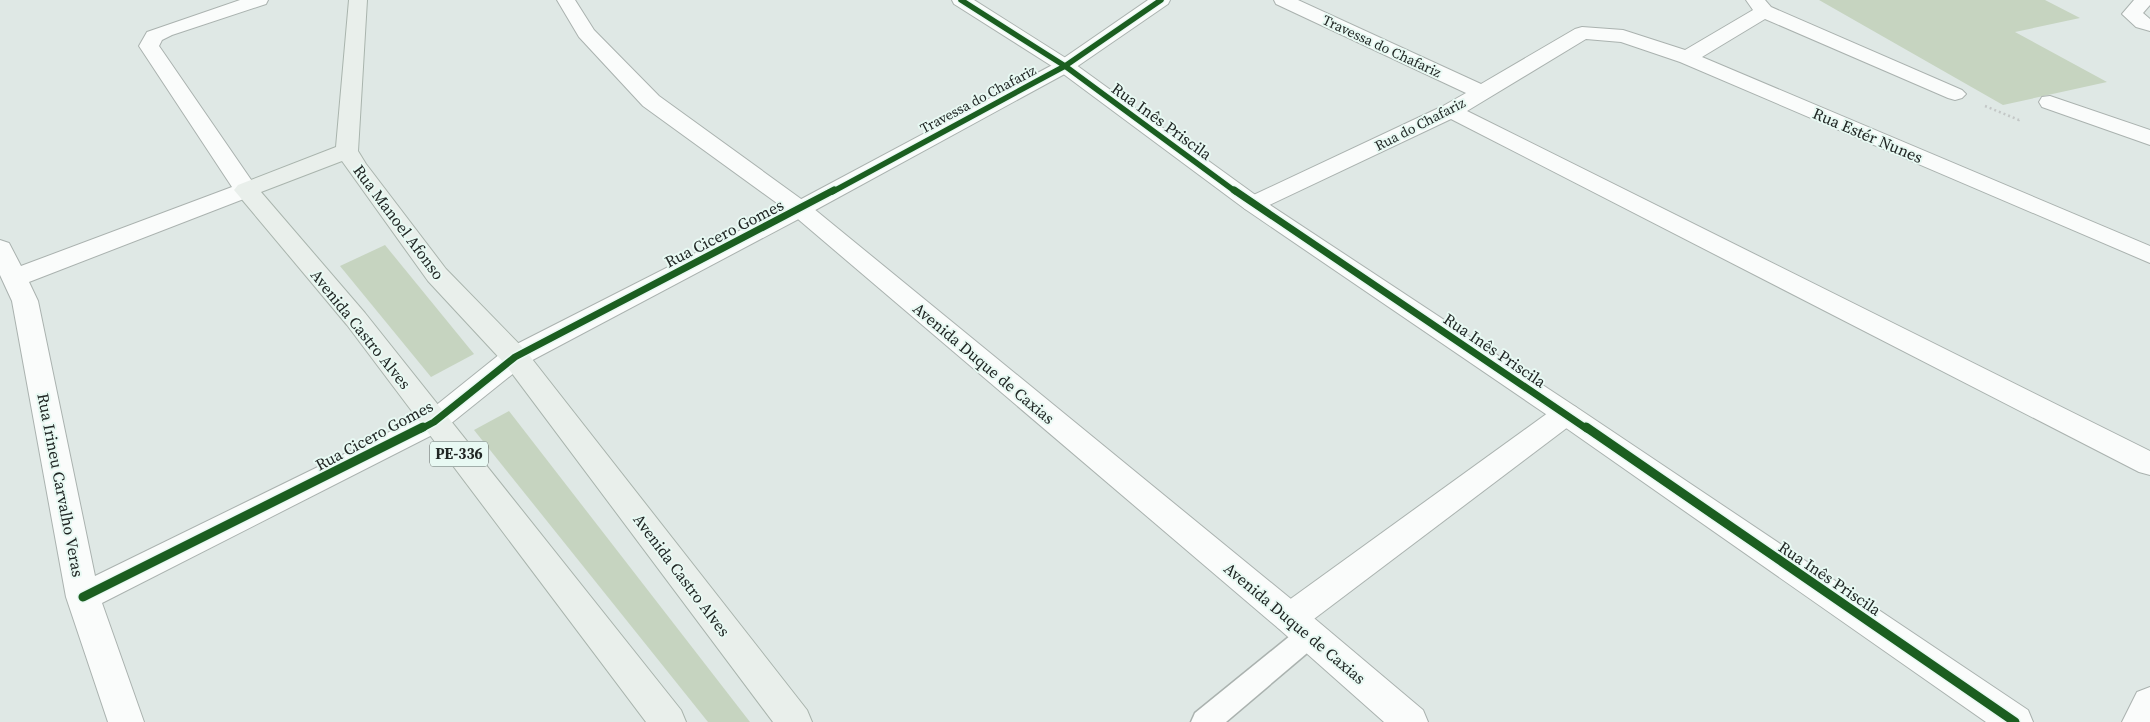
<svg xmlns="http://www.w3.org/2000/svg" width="2150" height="722" font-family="'Source Serif 4',serif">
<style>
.green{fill:#c6d4c0}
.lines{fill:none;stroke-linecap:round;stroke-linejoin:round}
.service-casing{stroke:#aab2af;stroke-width:3}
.minor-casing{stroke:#aab2af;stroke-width:2}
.tertiary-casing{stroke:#aab2af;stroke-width:2}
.primary-casing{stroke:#a9b4ad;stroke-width:2}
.path{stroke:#c4c8c7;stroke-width:2.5;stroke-dasharray:2 3;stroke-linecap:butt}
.service{fill:#fafcfb;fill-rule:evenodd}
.minor{fill:#fafcfb;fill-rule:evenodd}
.tertiary{fill:#fafcfb;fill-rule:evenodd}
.primary{fill:#e9efeb;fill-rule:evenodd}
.cycleway-far2-casing{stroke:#e8f9f3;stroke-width:8}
.cycleway-far1-casing{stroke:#e8f9f3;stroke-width:10}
.cycleway-casing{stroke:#e8f9f3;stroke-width:12}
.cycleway-far2{stroke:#1b5e20;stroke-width:5.5}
.cycleway-far1{stroke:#1b5e20;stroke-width:7}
.cycleway{stroke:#1b5e20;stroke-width:9}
.labels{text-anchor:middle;stroke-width:4;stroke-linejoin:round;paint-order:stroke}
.far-street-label{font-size:14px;fill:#202624;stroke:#e8f9f3}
.shield{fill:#e8f9f3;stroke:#5c6562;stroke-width:1}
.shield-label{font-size:15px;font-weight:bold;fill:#202624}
.street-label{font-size:16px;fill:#202624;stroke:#e8f9f3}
</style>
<rect width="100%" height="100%" fill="#dfe8e5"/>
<g class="green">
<polygon points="1819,0 2045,0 2080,18 2015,32 2107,82 2003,105"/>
<polygon points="385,245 474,354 431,377 340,266"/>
<polygon points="509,411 750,722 708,722 474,430"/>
</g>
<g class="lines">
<defs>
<polygon id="service" points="1310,624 1319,627 1323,635 1319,643 1226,722 1191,722 1195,713 1301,627"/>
<g id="minor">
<polygon points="240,0 268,0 266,4 172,35 162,40 159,46 258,190 254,195 29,282 38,301 95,576 424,415 505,350 792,204 1058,62 1148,0 1170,0 1168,4 1072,70 808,214 525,364 444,429 102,603 144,722 108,722 66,597 12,301 0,275 0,240 9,243 21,266 232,187 139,46 147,32"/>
<polygon points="1274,0 1298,0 1481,84 1575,29 1582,27 1623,30 1685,50 1753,10 1746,0 1765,0 1771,7 1962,90 1966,94 1962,98 1955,100 1948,98 1765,19 1702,57 2150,246 2150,263 1680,62 1621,42 1586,39 1467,111 2150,451 2150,475 2139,472 1451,119 1261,209 1253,211 1245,209 1241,204 1245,199 1443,106 1466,93 1276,4"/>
<polygon points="2134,0 2150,0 2150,5 2143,13 2150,19 2150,31 2136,27 2122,14"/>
<polygon points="2050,96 2150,130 2150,145 2042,107 2039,102 2042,97"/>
<polygon points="1566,404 1576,407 1580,414 1576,421 1302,628 1290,632 1278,628 1273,618 1278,608 1556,407"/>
<polygon points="2150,687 2150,722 2122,722 2137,692"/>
</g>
<g id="tertiary">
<polygon points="557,0 575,0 594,30 659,96 808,204 1302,608 1423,710 1428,722 1384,722 1278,628 792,214 643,106 579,37"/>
<polygon points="952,0 974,0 1072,62 1261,199 1576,407 2028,710 2033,722 1986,722 1556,421 1245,209 1058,70 954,4"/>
</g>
<polygon id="primary" points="349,0 367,0 358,151 366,164 446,269 525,350 807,710 812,722 773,722 505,364 428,281 342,161 261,192 365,313 681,710 686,722 646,722 347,325 234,190 238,185 336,147"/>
</defs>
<use href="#service" class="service-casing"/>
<use href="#minor" class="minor-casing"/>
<use href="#tertiary" class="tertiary-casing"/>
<use href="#primary" class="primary-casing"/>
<polyline class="path" points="1985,106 2019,120 2021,118"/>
<use href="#service" class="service"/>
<use href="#minor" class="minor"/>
<use href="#tertiary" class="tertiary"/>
<use href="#primary" class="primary"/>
<defs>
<g id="cycleway-far2">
<polyline points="961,0 1065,66 1236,192"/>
<polyline points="832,192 1065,66 1161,0"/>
</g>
<g id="cycleway-far1">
<polyline points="1234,190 1587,429"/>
<polyline points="421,429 434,422 515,357 834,190"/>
</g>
<g id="cycleway">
<polyline points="1586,427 2015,722"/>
<polyline points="83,597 423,427"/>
</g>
</defs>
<use href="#cycleway-far2" class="cycleway-far2-casing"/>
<use href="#cycleway-far1" class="cycleway-far1-casing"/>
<use href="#cycleway" class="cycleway-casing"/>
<use href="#cycleway-far2" class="cycleway-far2"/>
<use href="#cycleway-far1" class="cycleway-far1"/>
<use href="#cycleway" class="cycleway"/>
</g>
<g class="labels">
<g class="far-street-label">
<text transform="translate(1382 46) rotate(25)" y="5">Travessa do Chafariz</text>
<text transform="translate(978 99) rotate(-28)" y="5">Travessa do Chafariz</text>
<text transform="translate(1420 124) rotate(-27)" y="5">Rua do Chafariz</text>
</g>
<rect class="shield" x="430" y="441.5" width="58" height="25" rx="4"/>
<g class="shield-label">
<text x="459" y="459">PE-336</text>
</g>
<g class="street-label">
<text transform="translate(1162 121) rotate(36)" y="6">Rua Inês Priscila</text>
<text transform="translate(1868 135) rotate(23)" y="6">Rua Estér Nunes</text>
<text transform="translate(399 222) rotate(53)" y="6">Rua Manoel Afonso</text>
<text transform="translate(724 233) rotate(-27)" y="6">Rua Cicero Gomes</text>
<text transform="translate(361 329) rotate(51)" y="6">Avenida Castro Alves</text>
<text transform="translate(1495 350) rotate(34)" y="6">Rua Inês Priscila</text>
<text transform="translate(984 363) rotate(40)" y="6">Avenida Duque de Caxias</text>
<text transform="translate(374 435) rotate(-28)" y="6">Rua Cicero Gomes</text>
<text transform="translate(61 485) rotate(79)" y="6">Rua Irineu Carvalho Veras</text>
<text transform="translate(682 575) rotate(53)" y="6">Avenida Castro Alves</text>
<text transform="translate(1830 578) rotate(34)" y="6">Rua Inês Priscila</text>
<text transform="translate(1295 623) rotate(40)" y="6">Avenida Duque de Caxias</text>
</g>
</g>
</svg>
